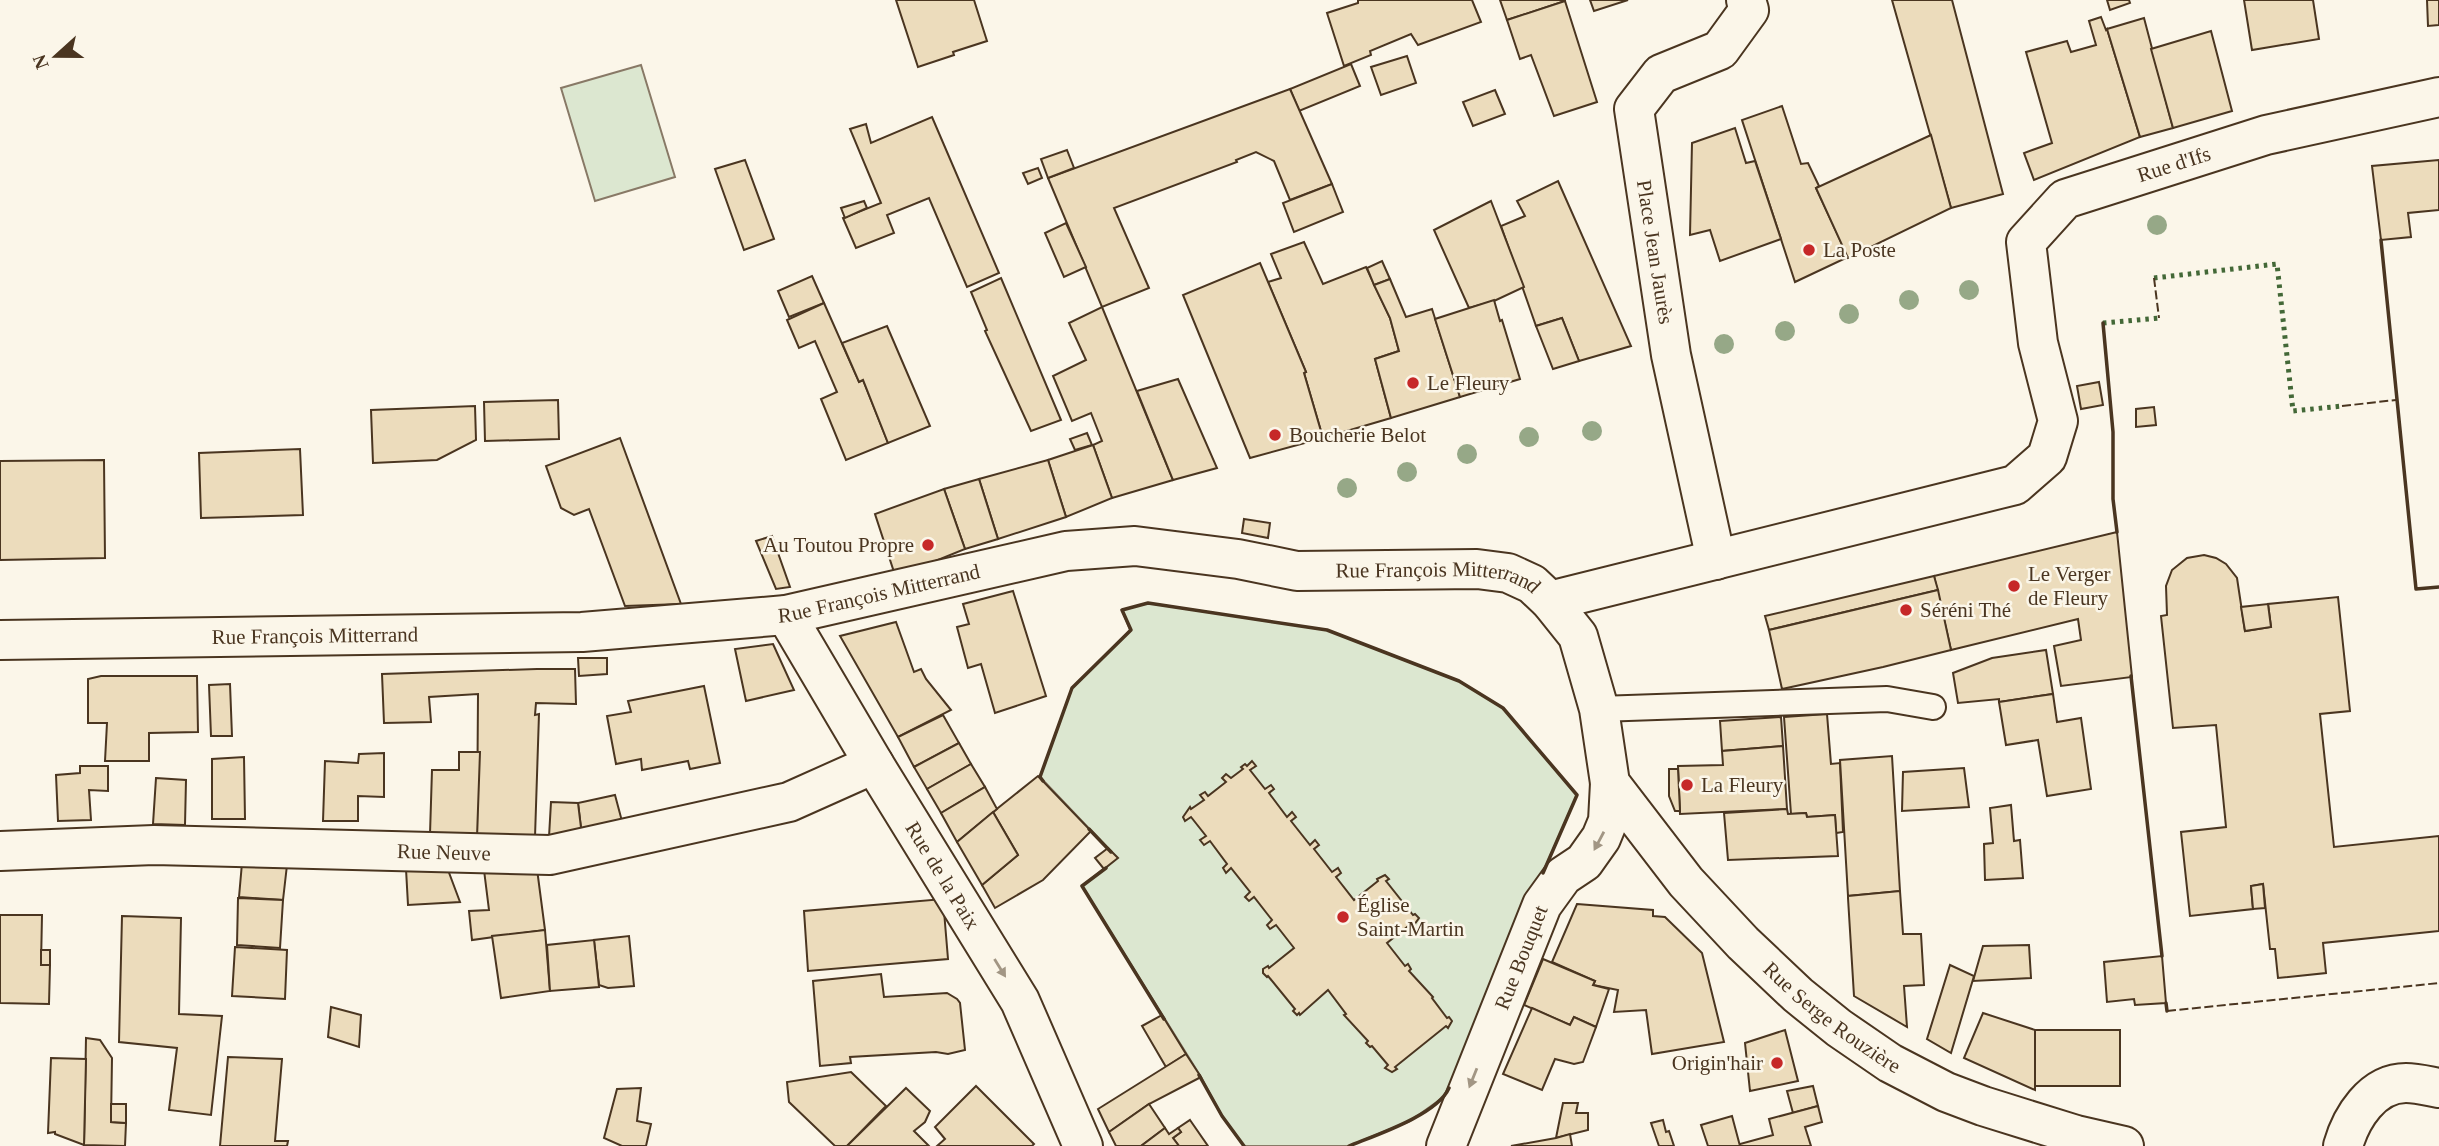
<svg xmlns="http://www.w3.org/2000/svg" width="2439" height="1146" font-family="'Times New Roman',serif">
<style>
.green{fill:#dce7d0;stroke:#887966;stroke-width:2}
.building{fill:#ecdcbc;stroke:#4a3520;stroke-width:2}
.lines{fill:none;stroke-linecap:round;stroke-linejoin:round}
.lane-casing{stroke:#4a3520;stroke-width:28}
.street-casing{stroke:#4a3520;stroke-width:42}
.secondary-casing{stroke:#4a3520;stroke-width:42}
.lane{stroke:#fbf6e9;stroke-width:24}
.street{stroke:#fbf6e9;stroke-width:38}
.secondary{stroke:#fbf6e9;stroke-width:38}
.hedge{stroke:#436837;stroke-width:5;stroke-dasharray:3.5 5;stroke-linecap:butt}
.fence{stroke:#4a3520;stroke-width:2;stroke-dasharray:9 3.5;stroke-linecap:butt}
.wall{stroke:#4a3520;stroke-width:3.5}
.tree{fill:#96a887}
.oneway{fill:#a29684}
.poi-dot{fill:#c62828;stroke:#fbf6e9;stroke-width:2.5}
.labels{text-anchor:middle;stroke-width:5;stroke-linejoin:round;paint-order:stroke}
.street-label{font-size:21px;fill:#4a3520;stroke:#fbf6e9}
.poi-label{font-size:21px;fill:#4a3520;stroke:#fbf6e9;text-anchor:start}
</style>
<rect width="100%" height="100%" fill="#fbf6e9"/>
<g class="green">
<polygon points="641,65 675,177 595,201 561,88"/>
<polygon points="1148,603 1327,630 1459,681 1503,708 1577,795 1445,1096 1410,1121 1349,1146 1244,1146 1222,1116 1201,1077 1082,886 1117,858 1040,777 1072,688 1130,630 1122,610"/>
</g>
<g class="building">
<polygon points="896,0 974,0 987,41 953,52 954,55 918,67"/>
<polygon points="1358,0 1472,0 1481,22 1418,45 1411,34 1370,51 1371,55 1344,66 1327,13 1358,3"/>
<polygon points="1500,0 1565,0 1565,1 1507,20"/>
<polygon points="1590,0 1628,0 1594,11"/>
<polygon points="1892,0 1952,0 2003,194 1951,208"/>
<polygon points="2107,0 2129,0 2130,3 2110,10"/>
<polygon points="2244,0 2313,0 2319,39 2252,50"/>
<polygon points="2427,0 2439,0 2439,25 2428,26"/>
<polygon points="1565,1 1597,102 1554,116 1531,55 1520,59 1507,20"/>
<polygon points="2101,17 2106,30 2107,29 2140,137 2034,180 2024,153 2052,143 2026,52 2067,41 2071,52 2096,45 2089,21"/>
<polygon points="2144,18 2173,128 2140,137 2107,29"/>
<polygon points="2211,31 2232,111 2173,128 2151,49"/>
<polygon points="1407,56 1416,83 1381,95 1371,67"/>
<polygon points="1351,64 1360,86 1299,111 1290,89"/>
<polygon points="1290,89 1332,184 1290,200 1274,161 1256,152 1236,160 1237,162 1114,208 1149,288 1102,307 1048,178"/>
<polygon points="1495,90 1505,114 1473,126 1463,102"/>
<polygon points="1782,106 1801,164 1808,163 1819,186 1816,188 1848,257 1795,282 1742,120"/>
<polygon points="932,117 999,273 967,287 929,198 887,215 894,233 856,248 843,218 881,203 850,129 866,124 871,143"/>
<polygon points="1735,128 1746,163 1755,161 1781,239 1720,261 1710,230 1690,235 1692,143"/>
<polygon points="1931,135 1951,208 1848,258 1816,188"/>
<polygon points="1067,150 1074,168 1048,178 1041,159"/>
<polygon points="745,160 774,239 744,250 715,169"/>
<polygon points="2439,160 2439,210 2408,213 2411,237 2381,240 2372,166"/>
<polygon points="1038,168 1042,178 1028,184 1023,173"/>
<polygon points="1558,181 1631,346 1579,361 1562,318 1536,326 1501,226 1525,216 1517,201"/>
<polygon points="1332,184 1343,212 1294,232 1283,203"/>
<polygon points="864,201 867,208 845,218 841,208"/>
<polygon points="1491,201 1524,287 1494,301 1469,308 1434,230"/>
<polygon points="1066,223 1086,267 1064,277 1045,233"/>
<polygon points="1304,242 1323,284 1366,267 1390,318 1399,351 1375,359 1391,418 1323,438 1304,373 1306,372 1268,282 1281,278 1271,254"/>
<polygon points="1382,261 1390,279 1374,285 1367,268"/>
<polygon points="1260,263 1306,372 1304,373 1323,438 1250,458 1183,295"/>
<polygon points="812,276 824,303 789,317 778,291"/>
<polygon points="1001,278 1061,420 1031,431 985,331 987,330 971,292"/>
<polygon points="1390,279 1406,317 1432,309 1460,397 1391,418 1375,359 1399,351 1390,318 1374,285"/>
<polygon points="1494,300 1500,321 1502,320 1520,379 1460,397 1435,319"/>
<polygon points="824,303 859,382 863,380 888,443 846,460 821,399 837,392 815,341 799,348 787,320"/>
<polygon points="1102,307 1173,480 1112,498 1093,445 1102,441 1091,413 1072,421 1053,376 1086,360 1069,323"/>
<polygon points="1562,318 1579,361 1553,369 1536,326"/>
<polygon points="887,326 930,426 888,443 863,380 859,382 842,343"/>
<polygon points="1178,379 1217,468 1173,480 1137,391"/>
<polygon points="2099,382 2103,405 2081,409 2077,386"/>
<polygon points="558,400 559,439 485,441 484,402"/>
<polygon points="475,406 476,440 437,460 373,463 371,410"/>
<polygon points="2154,407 2156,425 2136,427 2136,409"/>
<polygon points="1087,433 1092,445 1075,450 1070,439"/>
<polygon points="620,438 681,604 625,606 589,509 574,515 561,508 546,466"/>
<polygon points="1093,445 1112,498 1066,517 1048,460"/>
<polygon points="300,449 303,515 201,518 199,453"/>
<polygon points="104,460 105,558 0,560 0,461"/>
<polygon points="1048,460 1066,517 998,539 979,479"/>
<polygon points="979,479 998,539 965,549 944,489"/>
<polygon points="944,489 965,549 933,562 894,572 875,514"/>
<polygon points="1244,519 1270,523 1268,538 1242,533"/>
<polygon points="2117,532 2132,677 2061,686 2054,646 2081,640 2078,619 1951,650 1934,576"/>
<polygon points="772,536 790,587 776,589 756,541"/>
<polygon points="2204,555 2216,558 2226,564 2237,578 2245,631 2271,627 2268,604 2338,597 2350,711 2320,714 2334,847 2439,836 2439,931 2323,943 2326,973 2278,978 2275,949 2270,949 2263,884 2251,886 2253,909 2190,916 2181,832 2226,827 2216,725 2173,728 2161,616 2167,615 2166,586 2172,570 2187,558"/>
<polygon points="1934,576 1938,590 1769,630 1765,616"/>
<polygon points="1938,590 1951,650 1883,667 1782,689 1769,630"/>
<polygon points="1013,591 1046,696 995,713 981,664 968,668 957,627 969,624 963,604"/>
<polygon points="2268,604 2271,627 2245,631 2241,607"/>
<polygon points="896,622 914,672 921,669 926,679 951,710 898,737 840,636"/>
<polygon points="773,644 794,690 746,701 735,649"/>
<polygon points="2046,650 2053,694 1999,702 1999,699 1958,703 1953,673 1992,658"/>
<polygon points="578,658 607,658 607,674 579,676"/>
<polygon points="537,669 575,669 576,704 536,703 535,715 539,714 535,837 477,837 478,694 429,697 431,722 384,723 382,674"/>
<polygon points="101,676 197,676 198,732 149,733 149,761 105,761 107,723 88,723 88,679"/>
<polygon points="230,684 232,736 211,736 209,685"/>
<polygon points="704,686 720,763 690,769 688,761 642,770 641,759 616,764 607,716 631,712 628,701"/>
<polygon points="2053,694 2057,722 2081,718 2091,789 2047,796 2038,740 2006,745 1999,702"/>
<polygon points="1827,714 1831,764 1840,763 1843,832 1836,833 1835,815 1807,817 1806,813 1791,814 1784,717"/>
<polygon points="943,715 959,743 914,767 898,737"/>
<polygon points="1781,717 1783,746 1722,751 1720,721"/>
<polygon points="959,743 971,764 927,789 914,767"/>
<polygon points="1783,746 1787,809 1680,814 1678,766 1723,765 1722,751"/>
<polygon points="459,752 480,752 477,837 430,834 432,770 459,770"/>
<polygon points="384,753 384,797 358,796 358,821 323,821 325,761 358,763 359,754"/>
<polygon points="1892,756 1900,891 1848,896 1840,760"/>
<polygon points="244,757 245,819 212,819 212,759"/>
<polygon points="1252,761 1256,766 1250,770 1265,789 1271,785 1274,789 1269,793 1287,817 1292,812 1296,817 1291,821 1310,845 1315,840 1319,845 1314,849 1332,872 1338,868 1341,873 1336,877 1354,900 1378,881 1377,879 1385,875 1389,879 1386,881 1413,915 1415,914 1419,918 1414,925 1412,923 1387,943 1405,966 1408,964 1411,969 1409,971 1433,997 1432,998 1447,1018 1449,1017 1452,1021 1448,1028 1446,1026 1395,1067 1397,1069 1392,1072 1385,1068 1388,1065 1372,1046 1370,1047 1366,1043 1368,1041 1344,1015 1346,1014 1328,990 1300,1015 1299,1013 1297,1015 1293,1011 1295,1009 1268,976 1267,977 1263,973 1263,969 1268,966 1269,968 1294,948 1276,925 1270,929 1267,925 1272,920 1254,897 1249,901 1245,897 1250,892 1231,868 1226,873 1223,868 1227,864 1210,841 1204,845 1200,840 1206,836 1191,817 1185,821 1183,817 1190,807 1191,809 1204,800 1200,795 1205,792 1208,796 1226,782 1222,778 1226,774 1231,778 1243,769 1241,767 1245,764 1247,766"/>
<polygon points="971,764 985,787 941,813 927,789"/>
<polygon points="80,766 108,766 108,791 89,790 91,820 58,821 56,775 80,773"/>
<polygon points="1964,768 1969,807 1902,811 1903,772"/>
<polygon points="1669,769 1678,769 1680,811 1675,811 1669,796"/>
<polygon points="1038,776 1091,831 1043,880 995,908 982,885 1018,855 993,812"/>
<polygon points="156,778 186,780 185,825 153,824"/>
<polygon points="985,787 997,809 957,842 941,813"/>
<polygon points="615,795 623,825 582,836 578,803"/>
<polygon points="551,802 578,803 582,836 549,837"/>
<polygon points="2011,805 2014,841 2020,840 2023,878 1985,880 1984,844 1993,843 1990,808"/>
<polygon points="1787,809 1788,814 1806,813 1807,817 1835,815 1838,856 1728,860 1724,813"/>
<polygon points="993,812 1018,855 982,885 957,842"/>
<polygon points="1108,848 1118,858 1104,869 1095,858"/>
<polygon points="242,863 287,865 283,900 239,897"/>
<polygon points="406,869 448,870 460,902 408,905"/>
<polygon points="537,869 545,930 472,940 469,911 489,910 484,870"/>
<polygon points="2263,884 2265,908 2253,909 2251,886"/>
<polygon points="1900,891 1903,934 1921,934 1924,985 1904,986 1907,1027 1854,996 1848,898 1848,896"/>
<polygon points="238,898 283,900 280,948 237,945"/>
<polygon points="943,899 948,959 808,971 804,911"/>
<polygon points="1577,904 1653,910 1653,916 1665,917 1702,953 1724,1042 1652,1054 1646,1010 1614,1012 1618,990 1593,985 1595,981 1552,962"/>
<polygon points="0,915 42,915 41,965 50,965 49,1004 0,1003"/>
<polygon points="122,916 181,918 179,1014 222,1016 211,1115 169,1110 177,1048 119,1042"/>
<polygon points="545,930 550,991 501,998 492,936"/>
<polygon points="629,936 634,986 608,988 599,985 594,940"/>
<polygon points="594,940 599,987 550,991 547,945"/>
<polygon points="2029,945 2031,978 1973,981 1983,946"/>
<polygon points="235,947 287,950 285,999 232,996"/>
<rect x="41" y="950" width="9" height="15"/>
<polygon points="2162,956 2166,1003 2135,1005 2134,999 2107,1002 2104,962"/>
<polygon points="1543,959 1595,981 1593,985 1609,989 1596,1027 1574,1017 1570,1025 1524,1005"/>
<polygon points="1950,965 1974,976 1951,1053 1927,1039"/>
<polygon points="881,974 884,997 947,993 957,999 960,1003 965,1050 948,1054 936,1052 850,1057 851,1063 820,1066 813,981"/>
<polygon points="331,1007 361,1015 359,1047 328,1037"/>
<polygon points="1532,1008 1570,1025 1574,1017 1596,1027 1583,1062 1574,1064 1555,1059 1542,1090 1503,1074"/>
<polygon points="1983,1013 2035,1030 2035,1090 1964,1058"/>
<polygon points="1162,1015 1186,1054 1166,1067 1142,1026"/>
<polygon points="1785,1030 1798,1081 1750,1091 1745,1043"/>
<rect x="2035" y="1030" width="85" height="56"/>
<polygon points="86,1038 100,1040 112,1058 111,1122 126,1123 125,1146 84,1145"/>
<polygon points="1186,1054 1201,1077 1149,1104 1109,1132 1098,1109"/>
<polygon points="228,1057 282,1059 275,1141 288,1141 287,1146 220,1146"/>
<polygon points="51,1058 86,1059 84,1145 55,1134 55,1132 48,1133"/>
<polygon points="851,1072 886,1106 847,1146 835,1146 789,1102 787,1082"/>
<polygon points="976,1086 1034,1144 1032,1146 937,1146 945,1139 935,1127"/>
<polygon points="1813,1086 1818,1106 1793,1113 1787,1091"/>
<polygon points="641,1088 637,1121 651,1124 646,1146 622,1146 604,1138 617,1089"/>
<polygon points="906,1088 930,1111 925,1122 914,1131 929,1146 847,1146"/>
<polygon points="1563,1103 1578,1103 1576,1113 1588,1113 1588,1130 1556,1138"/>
<polygon points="111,1104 126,1104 126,1123 111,1122"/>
<polygon points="1149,1104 1165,1128 1141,1146 1116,1146 1109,1132"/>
<polygon points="1818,1106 1822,1122 1805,1127 1811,1146 1740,1146 1740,1144 1773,1135 1769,1119"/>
<polygon points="1732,1116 1740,1146 1708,1146 1701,1125"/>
<polygon points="1190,1120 1208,1146 1179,1146 1173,1138 1181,1132 1178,1128"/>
<polygon points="1663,1120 1666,1132 1669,1131 1674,1146 1659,1146 1651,1123"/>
<polygon points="1165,1128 1169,1134 1178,1128 1181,1132 1173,1138 1179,1146 1141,1146"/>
<polygon points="1570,1134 1572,1146 1511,1146 1556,1138"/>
</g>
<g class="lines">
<defs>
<polyline id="lane" points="1599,709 1887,699 1933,707"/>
<g id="street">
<polyline points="1716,560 1671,355 1634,109 1661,74 1720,50 1749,10 1746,0"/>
<path id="s1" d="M1550 601 2015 485 2047 457 2058 421 2038 343 2026 242 2065 199 2266 135 2439 97"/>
<path id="s2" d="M786 615 874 764 1020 1001 1083 1146"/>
<path id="s3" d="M0 851 154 845 550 855 789 802 874 764"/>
<path id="s4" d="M1446 1146 1542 905 1563 876 1584 862 1601 838 1608 821 1610 783"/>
<path d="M2343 1146C2351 1118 2372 1083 2406 1083 2417 1083 2428 1086 2439 1088"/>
</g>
<g id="secondary">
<path id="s5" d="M0 640 582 632 786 615 1066 551 1135 546 1238 559 1297 571 1477 569 1508 573 1532 584 1550 601 1578 636 1599 709 1610 783 1686 882 1743 943 1798 995 1839 1028 1890 1063 1946 1092 1983 1106 2076 1135 2124 1146"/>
</g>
</defs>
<use href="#lane" class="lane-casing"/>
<use href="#street" class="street-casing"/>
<use href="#secondary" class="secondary-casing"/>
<use href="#lane" class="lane"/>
<use href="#street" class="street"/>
<use href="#secondary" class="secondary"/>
<g class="hedge">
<polyline points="2154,278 2277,264 2293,411 2342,406"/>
<polyline points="2103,323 2159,318"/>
</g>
<g class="fence">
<polyline points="2154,278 2159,318"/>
<polyline points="2342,406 2396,400"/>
<polyline points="2167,1011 2439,983"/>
</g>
<g class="wall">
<polyline points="2381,240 2416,589 2439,587"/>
<polyline points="2103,323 2113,432 2113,499 2117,532"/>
<polyline points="2131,676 2162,956"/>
<polyline points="1043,781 1040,777 1072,688 1131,630 1122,610 1148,603 1327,630 1459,681 1503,708 1577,795 1543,873"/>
<polyline points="1089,829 1111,852"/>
<polyline points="1106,868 1082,886 1164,1019"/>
<polyline points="2166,1003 2167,1011"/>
<polyline points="1199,1075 1222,1116 1244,1146"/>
<path d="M1349 1146C1376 1135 1437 1115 1449 1088"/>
</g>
</g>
<g class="tree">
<circle cx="2157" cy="225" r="10"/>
<circle cx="1969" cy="290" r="10"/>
<circle cx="1909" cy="300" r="10"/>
<circle cx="1849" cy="314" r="10"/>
<circle cx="1785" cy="331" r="10"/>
<circle cx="1724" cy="344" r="10"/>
<circle cx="1592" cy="431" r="10"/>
<circle cx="1529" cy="437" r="10"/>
<circle cx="1467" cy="454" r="10"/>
<circle cx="1407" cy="472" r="10"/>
<circle cx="1347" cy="488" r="10"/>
</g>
<defs><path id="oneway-solid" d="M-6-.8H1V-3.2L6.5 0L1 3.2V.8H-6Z" transform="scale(1.75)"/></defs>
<g class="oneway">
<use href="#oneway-solid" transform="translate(1599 841) rotate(118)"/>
<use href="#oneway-solid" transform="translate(1000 968) rotate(58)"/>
<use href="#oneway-solid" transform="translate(1473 1078) rotate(112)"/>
</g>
<g class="poi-dot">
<circle cx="1809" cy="250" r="7"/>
<circle cx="1413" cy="383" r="7"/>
<circle cx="1275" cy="435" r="7"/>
<circle cx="928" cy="545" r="7"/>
<circle cx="2014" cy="586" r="7"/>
<circle cx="1906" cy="610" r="7"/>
<circle cx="1687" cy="785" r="7"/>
<circle cx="1343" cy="917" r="7"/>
<circle cx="1777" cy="1063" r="7"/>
</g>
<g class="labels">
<g class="street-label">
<text dy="7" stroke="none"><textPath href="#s1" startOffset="914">Rue d'Ifs</textPath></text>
<text transform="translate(1655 252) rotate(81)" y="7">Place Jean Jaurès</text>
<text dy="7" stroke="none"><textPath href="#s5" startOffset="1449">Rue François Mitterrand</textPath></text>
<text dy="7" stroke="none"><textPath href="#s5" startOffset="882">Rue François Mitterrand</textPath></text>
<text dy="7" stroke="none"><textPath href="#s5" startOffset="315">Rue François Mitterrand</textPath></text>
<text dy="7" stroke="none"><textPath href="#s3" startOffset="444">Rue Neuve</textPath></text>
<text dy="7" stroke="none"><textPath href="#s2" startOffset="304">Rue de la Paix</textPath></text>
<text dy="7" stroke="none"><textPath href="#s4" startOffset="203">Rue Bouquet</textPath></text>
<text dy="7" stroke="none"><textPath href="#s5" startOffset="2090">Rue Serge Rouzière</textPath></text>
</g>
<g class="poi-label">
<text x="1823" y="257">La Poste</text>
<text x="1427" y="390">Le Fleury</text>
<text x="1289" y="442">Boucherie Belot</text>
<text x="914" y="552" text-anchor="end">Au Toutou Propre</text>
<text x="2028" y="581">Le Verger<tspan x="2028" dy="24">de Fleury</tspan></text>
<text x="1920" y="617">Séréni Thé</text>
<text x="1701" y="792">La Fleury</text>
<text x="1357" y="912">Église<tspan x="1357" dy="24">Saint-Martin</tspan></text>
<text x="1763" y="1070" text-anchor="end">Origin'hair</text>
</g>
</g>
<g transform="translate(56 56) rotate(249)" stroke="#fbf6e9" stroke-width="5" paint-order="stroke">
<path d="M0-5L12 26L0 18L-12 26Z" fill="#4a3520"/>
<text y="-10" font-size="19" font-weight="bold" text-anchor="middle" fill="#4a3520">N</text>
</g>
</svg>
